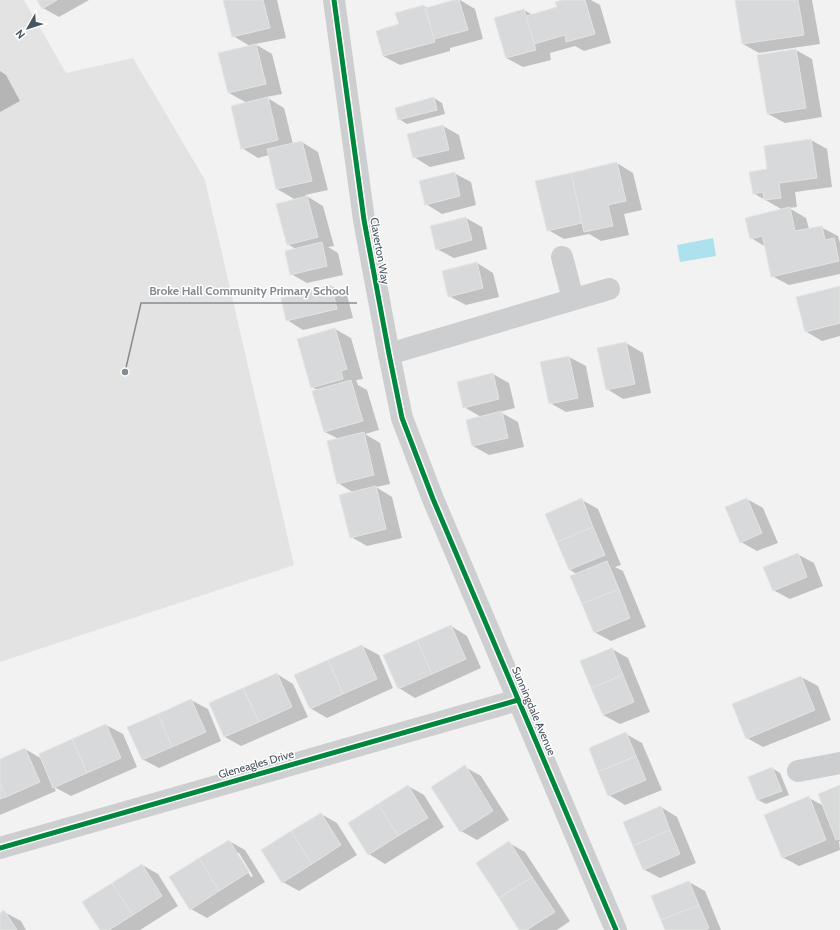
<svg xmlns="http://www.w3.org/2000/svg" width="840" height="930" font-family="Cabin,sans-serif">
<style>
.education{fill:#e4e3e4}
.water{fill:#ade1ee}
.shadow{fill:#0003;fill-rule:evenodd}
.building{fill:#d8d9da;stroke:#e3e4e5}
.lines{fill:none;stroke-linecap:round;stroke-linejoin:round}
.street{stroke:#ccced0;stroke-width:22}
.cycleway-casing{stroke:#fff;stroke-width:8}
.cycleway{stroke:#00873e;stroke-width:5}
.labels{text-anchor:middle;stroke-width:3;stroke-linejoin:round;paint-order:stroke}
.street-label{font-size:11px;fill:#49555f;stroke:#fff}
.leader{fill:none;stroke:#848c92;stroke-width:1.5}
.callout-dot{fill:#848c92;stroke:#fff;stroke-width:1.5}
.callout-label{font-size:12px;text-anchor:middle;font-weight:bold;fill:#848c92;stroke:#fff;stroke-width:3;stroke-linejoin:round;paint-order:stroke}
</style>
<rect width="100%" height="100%" fill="#f2f2f2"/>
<polygon class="education" points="0,0 24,0 66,73 133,58 205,180 294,565 0,662"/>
<polygon class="water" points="713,238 716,256 680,262 677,245"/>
<g class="shadow">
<polygon points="38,0 89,0 59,17 43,8"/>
<polygon points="224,0 277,0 286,38 255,44 272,54 282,94 266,97 284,108 293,144 302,142 318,152 328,190 305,195 323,206 334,246 328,247 338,253 343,275 307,283 291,274 296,249 287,244 296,200 277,189 269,155 258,158 242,148 247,103 229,93 250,46 233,36"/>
<polygon points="457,0 460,0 475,9 483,39 450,48 450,51 400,65 383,56 400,25 397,13 424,6 428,8"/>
<polygon points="567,0 591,0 600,5 611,43 584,51 575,46 550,53 551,60 523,67 506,58 495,18 524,10 533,15 558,8"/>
<polygon points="736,0 812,0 820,44 759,53 743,44"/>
<polygon points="796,50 812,59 822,117 785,123 768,114"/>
<polygon points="0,71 6,75 20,101 0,112"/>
<polygon points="434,98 442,103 445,114 407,124 399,119"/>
<polygon points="443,126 459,135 465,159 430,167 414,157"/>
<polygon points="811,140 827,149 832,187 795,192 797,207 789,208 806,218 809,229 821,227 838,236 840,243 840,274 789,285 772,276 766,247 751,238 783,210 753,193 768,170"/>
<polygon points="617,163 633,173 642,210 624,214 629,235 601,241 589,234 564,239 548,230 537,182"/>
<polygon points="454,173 471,182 476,205 442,214 426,204"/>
<polygon points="466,218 482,227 487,249 454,258 437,249"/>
<polygon points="477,263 493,273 499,297 466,305 449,296"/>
<polygon points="331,286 347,295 353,318 303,330 287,320"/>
<polygon points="840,287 840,336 822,341 805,331"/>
<polygon points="335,329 351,338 363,379 356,380 358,385 367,390 379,430 365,434 380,443 390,484 376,487 392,497 402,538 367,546 351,537 354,493 338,483 339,439 325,432 317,390 312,387"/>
<polygon points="626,343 643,353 651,393 623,399 607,389"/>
<polygon points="569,357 586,366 594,407 566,412 550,403 541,363"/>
<polygon points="493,374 509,383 515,408 500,412 518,422 524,447 489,455 473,446 481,417 464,407"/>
<polygon points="747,499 763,508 778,543 757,551 741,542"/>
<polygon points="582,500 598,509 621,565 615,567 623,571 646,627 611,641 594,632 577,574 570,570"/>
<polygon points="797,554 814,563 823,586 790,599 773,590"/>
<polygon points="451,626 467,636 481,668 415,698 399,688"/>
<polygon points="362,646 379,655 393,688 327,718 310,708"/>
<polygon points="612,649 628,658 650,712 620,724 603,715"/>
<polygon points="277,674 293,684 308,717 241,746 225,737 211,704"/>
<polygon points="801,677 818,686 831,720 763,747 747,738"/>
<polygon points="191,700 208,709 221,741 159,768 142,759"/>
<polygon points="106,725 123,734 137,767 71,796 54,787 56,791 0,815 0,760 25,749 42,759"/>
<polygon points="626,734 642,743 662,790 625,805 609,795"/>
<polygon points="465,767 481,776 509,820 477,840 461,831"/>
<polygon points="772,768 780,773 789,795 766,804 758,800 749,778"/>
<polygon points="408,786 424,795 444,827 385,864 369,854 349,823"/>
<polygon points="840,786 840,841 839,841 840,850 799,866 782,857 809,798 824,806"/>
<polygon points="661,807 677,817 696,863 660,878 643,869"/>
<polygon points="321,814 337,823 357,855 299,891 283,882"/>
<path d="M229 841 245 850 265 882 207 918 191 909ZM236 853H239L253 876 251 877Z"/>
<polygon points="509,843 525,852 570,921 557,930 521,930"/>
<polygon points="142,865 158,874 178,906 140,930 101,930"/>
<polygon points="689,882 705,891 721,930 667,930"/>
<polygon points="4,912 21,921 26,930 0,930 0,914"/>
</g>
<g class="building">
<polygon points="37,0 57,0 42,9"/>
<polygon points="223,0 263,0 270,28 232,37"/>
<polygon points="454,0 459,0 468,30 434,39 426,8"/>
<polygon points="563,0 585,0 595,34 566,42 565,35 534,44 526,16 557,7 555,2"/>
<polygon points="735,0 798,0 804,35 742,44"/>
<polygon points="424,5 435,42 383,56 376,31 399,24 395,13"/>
<polygon points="524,9 536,50 506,58 494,18"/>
<polygon points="256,44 266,84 228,93 218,53"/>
<polygon points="796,49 806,108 767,114 757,55"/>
<polygon points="268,97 278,140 241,149 231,106"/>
<polygon points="434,97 437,110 398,120 395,108"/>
<polygon points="443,125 449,150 413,158 407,134"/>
<polygon points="811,139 817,178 779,183 781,198 764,200 763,192 753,194 749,172 767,169 764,146"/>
<polygon points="302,141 312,181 276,189 267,149"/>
<polygon points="617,162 626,201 608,205 613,226 584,232 571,173"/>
<polygon points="455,172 460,196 425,205 419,181"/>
<polygon points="571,173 582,223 547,231 535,181"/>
<polygon points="307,196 318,237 287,245 276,204"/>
<polygon points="790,207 795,231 822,226 825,240 834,238 839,261 771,277 763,239 763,236 750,239 745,218"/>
<polygon points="466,217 472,240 436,250 430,226"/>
<polygon points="322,242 327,266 290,275 285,251"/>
<polygon points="477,262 483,288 448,297 442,271"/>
<polygon points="331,285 337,309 286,321 281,298"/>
<polygon points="840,286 840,323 805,332 796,297"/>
<polygon points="335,328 347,369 341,371 343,379 311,388 297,339"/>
<polygon points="626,342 635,384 606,390 597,348"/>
<polygon points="569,356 578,398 549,404 540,362"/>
<polygon points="493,373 499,399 463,408 457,382"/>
<polygon points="351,380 363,421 324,432 312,391"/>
<polygon points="502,411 508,438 472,446 466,420"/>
<polygon points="364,432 374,475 337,484 327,441"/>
<polygon points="376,486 386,529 350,538 339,495"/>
<polygon points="582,498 593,527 557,542 545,514"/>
<polygon points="747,498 762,533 740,543 725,507"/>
<polygon points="593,527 605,555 569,570 557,542"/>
<polygon points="798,553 807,577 773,591 763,567"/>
<polygon points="607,561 619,589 582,604 570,576"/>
<polygon points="619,589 630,618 594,633 582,604"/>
<polygon points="451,625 466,659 432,674 417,640"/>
<polygon points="417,640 432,674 398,689 383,655"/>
<polygon points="362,645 377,679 343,694 328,660"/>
<polygon points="612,648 623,675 591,688 580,661"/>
<polygon points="328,660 343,694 310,709 294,675"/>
<polygon points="277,673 292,707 259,722 243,688"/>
<polygon points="623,675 634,702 603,715 591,688"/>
<polygon points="801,676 815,710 746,739 732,704"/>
<polygon points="243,688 259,722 224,737 209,703"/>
<polygon points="191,699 206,732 172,747 158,714"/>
<polygon points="158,714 172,747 142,760 127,727"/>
<polygon points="106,724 121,758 87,773 72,739"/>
<polygon points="626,732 636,756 598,772 589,748"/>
<polygon points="72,739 87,773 53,788 39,754"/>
<polygon points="25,748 40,782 6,797 0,783 0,759"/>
<polygon points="636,756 646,780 608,796 598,772"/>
<polygon points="465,765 493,811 460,832 431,787"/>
<polygon points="772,767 782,791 757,800 748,777"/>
<polygon points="0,783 6,797 0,799"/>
<polygon points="408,785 428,818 398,836 378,804"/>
<polygon points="840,785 840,839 836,840 818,794"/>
<polygon points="809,796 826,840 782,858 764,815"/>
<polygon points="378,804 398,836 368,855 348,823"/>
<polygon points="661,806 670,830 633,846 623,822"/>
<polygon points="321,813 341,845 312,864 291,831"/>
<polygon points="670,830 680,854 643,870 633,846"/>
<polygon points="291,831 312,864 282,883 261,850"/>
<polygon points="229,840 249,872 219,891 199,858"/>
<polygon points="509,841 532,877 499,898 476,863"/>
<polygon points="199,858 219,891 190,910 169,877"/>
<polygon points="142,864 162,896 133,915 112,883"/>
<polygon points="532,877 555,912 527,930 519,930 499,898"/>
<polygon points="689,881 699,905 661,920 651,896"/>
<polygon points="112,883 133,915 109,930 100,930 82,902"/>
<polygon points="699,905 709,928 705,930 665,930 661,920"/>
<polygon points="4,910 17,930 0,930 0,913"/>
</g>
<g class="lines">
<g class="street">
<polyline points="334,0 364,220 389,354 402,418 433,499 616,930"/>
<polyline points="562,257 573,299"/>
<polyline points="389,354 609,289"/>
<polyline points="798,771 840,763"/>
<polyline points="0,848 518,700"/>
</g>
<defs>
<g id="cycleway">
<polyline points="334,0 364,220 389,354 402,418 433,499 616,930"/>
<polyline points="0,848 518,700"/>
</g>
</defs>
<use href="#cycleway" class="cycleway-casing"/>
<use href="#cycleway" class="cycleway"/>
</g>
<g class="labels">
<g class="street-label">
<text transform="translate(380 251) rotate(80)" y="4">Claverton Way</text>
<text transform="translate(534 711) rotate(67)" y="4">Sunningdale Avenue</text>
<text transform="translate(256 764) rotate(-16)" y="4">Gleneagles Drive</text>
</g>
</g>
<path class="leader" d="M125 372L141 303H357"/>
<circle class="callout-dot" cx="125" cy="372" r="4"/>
<g class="callout-label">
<text x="249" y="295">Broke Hall Community Primary School</text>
</g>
<g transform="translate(28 28) rotate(231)" stroke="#ffffff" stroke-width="3" paint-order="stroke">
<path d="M0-3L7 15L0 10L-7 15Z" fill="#49555f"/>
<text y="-6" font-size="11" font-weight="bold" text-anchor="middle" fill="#49555f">N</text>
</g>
</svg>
